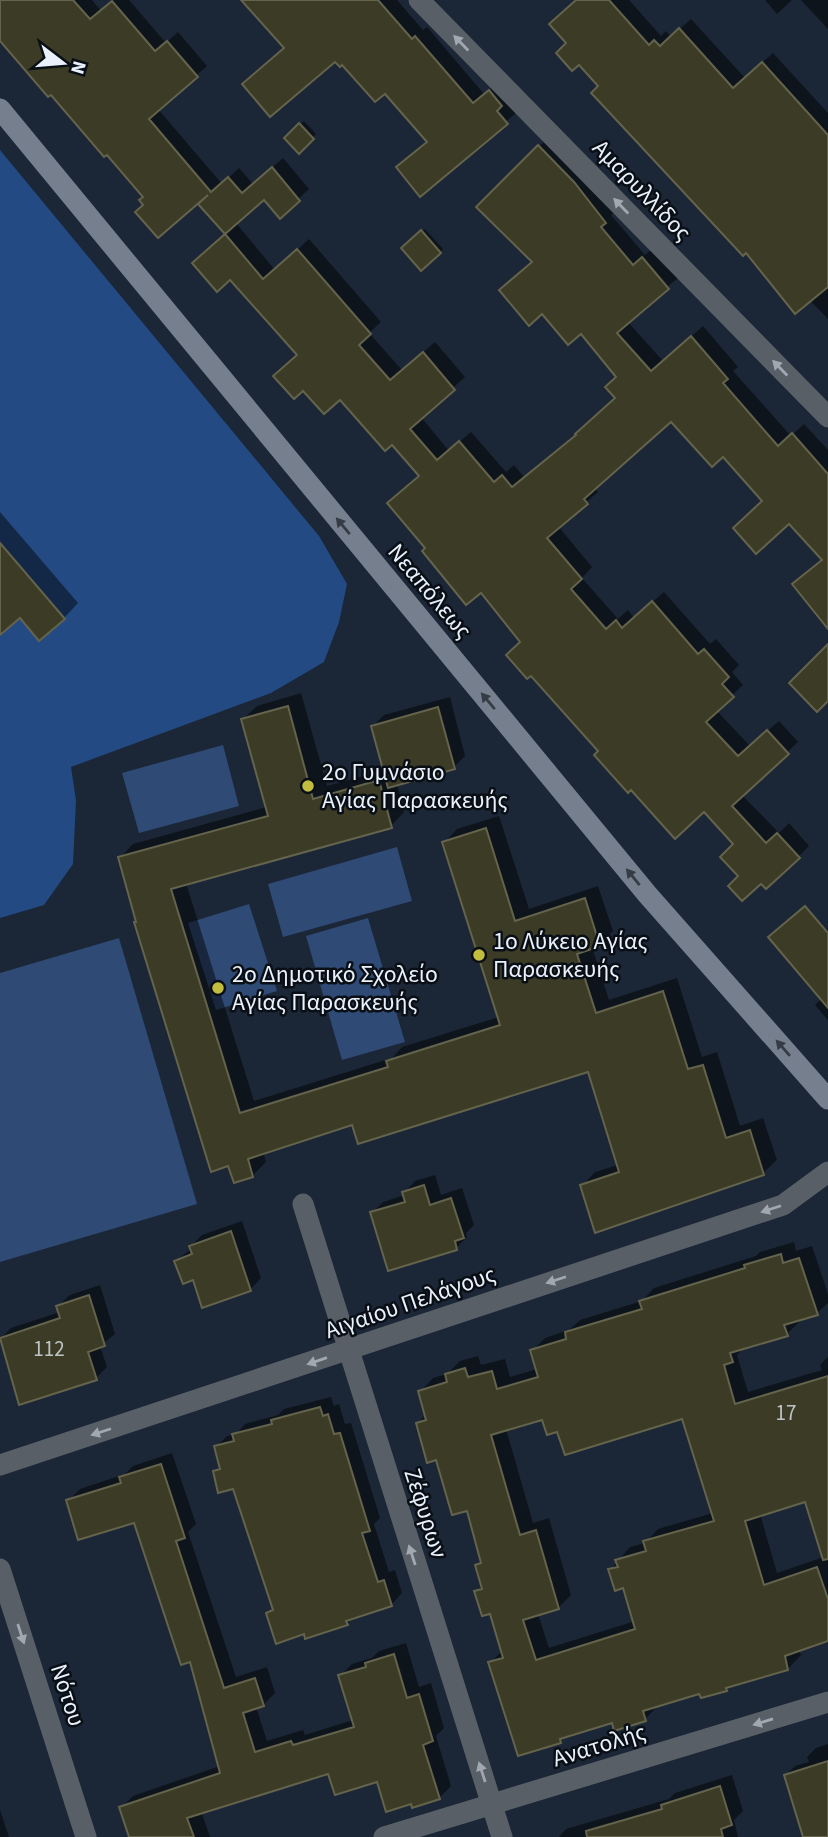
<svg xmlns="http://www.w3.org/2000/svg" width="828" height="1837" font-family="'Source Sans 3',sans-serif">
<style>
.green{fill:#2e4a75}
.forest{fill:#244a83}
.shadow{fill:#0007;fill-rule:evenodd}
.building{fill:#3c3c26;stroke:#64634c;stroke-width:2;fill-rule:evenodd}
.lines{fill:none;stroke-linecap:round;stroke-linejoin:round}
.street{stroke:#595f67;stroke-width:21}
.secondary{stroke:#767f8d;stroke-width:21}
.oneway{fill:#a1a8b2}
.oneway2{fill:#353c46}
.poi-dot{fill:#c2bd3f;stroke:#0a0f16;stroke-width:2.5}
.labels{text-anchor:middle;stroke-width:5;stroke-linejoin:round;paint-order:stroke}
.number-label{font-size:21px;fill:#bec4c6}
.street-label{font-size:24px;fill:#e9f1fc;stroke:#0a0f16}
.poi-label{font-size:24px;fill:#e9f1fc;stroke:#0a0f16;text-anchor:start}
</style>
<rect width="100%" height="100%" fill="#1b2636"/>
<g class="green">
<polygon points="223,745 239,806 139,833 122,773"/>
<polygon points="397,847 412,901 283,937 268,884"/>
<polygon points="249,904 277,991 216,1010 188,923"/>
<polygon points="368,918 405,1042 342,1060 306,936"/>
<polygon points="119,938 197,1204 0,1262 0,973"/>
</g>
<polygon class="forest" points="0,150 319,536 347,584 339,622 324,662 271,693 71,767 76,800 73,864 44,905 0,918"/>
<g class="shadow">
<polygon points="0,0 92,0 101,11 114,0 129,0 166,43 178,32 207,66 158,109 222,184 239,168 253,184 283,158 309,189 280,216 265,198 236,223 275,270 309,239 381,322 369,333 402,370 435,342 465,377 421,417 449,451 471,432 506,472 514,465 524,477 577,434 617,397 618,376 582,331 501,290 533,261 479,207 550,136 616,211 611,215 645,255 654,247 679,277 627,321 663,361 703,326 738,367 733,371 791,436 804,424 828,450 828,502 764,500 723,455 671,419 594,487 598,492 558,526 592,567 582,578 618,619 628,610 634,618 664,592 710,644 716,639 739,665 732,672 743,685 716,710 750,746 779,721 798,742 742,795 779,833 789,823 809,846 798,857 747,869 735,844 704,809 601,751 522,641 481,591 427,548 420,475 392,442 298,354 205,252 227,234 201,204 208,197 206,195 145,205 145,196 0,31"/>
<polygon points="243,0 397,0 423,30 427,27 484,94 500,80 517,112 421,195 409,157 428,141 385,92 335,59 285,48"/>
<polygon points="577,0 629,0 661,36 666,31 671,37 691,19 745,78 773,53 828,113 828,319 601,86 568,43"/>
<polygon points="765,0 792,0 777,14"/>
<polygon points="801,0 828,0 828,29"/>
<polygon points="304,121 316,134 299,151 286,138"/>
<polygon points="425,229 443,249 421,269 403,248"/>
<polygon points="0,512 78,603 64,618 20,616 0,633"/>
<polygon points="301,693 327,786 385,770 373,726 384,715 450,697 465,756 454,767 397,783 404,812 391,826 186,883 254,1101 392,1058 402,1047 499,1017 444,843 457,829 499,816 529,909 598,886 613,931 599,944 592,947 609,1000 677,978 702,1057 717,1052 740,1126 763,1118 777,1160 763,1173 582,1186 595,1172 618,1165 589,1069 354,1123 263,1152 266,1162 252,1176 138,921 120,858 133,844 267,807 243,719 257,706"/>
<polygon points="828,938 828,1020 815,1005 822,998"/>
<polygon points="435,1175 441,1195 462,1188 474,1225 466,1233 467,1237 456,1248 372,1213 383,1202 405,1195 404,1193 415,1181"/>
<polygon points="242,1221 261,1278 250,1290 194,1278 176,1261 192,1248 191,1246 202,1235"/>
<path d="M794 1242 796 1251 812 1246 828 1294V1303L817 1313 799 1319 800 1321 787 1334 745 1347 737 1355 748 1392 822 1370 820 1365 828 1357V1639L799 1649 801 1655 788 1669 730 1686 726 1689 701 1692 658 1706 645 1719 613 1721 566 1736 560 1741 490 1663 502 1651 491 1612 476 1592 483 1585 477 1565 482 1560 468 1509 418 1423 426 1414 420 1392 433 1378 447 1374 460 1361 478 1356 481 1365 505 1359 510 1377 537 1369 532 1351 545 1338 569 1330 580 1320 642 1301 654 1288 756 1256 760 1252ZM684 1416 713 1513 658 1529 645 1543 630 1547 610 1570 624 1586 635 1621 549 1648 538 1614 558 1608 571 1595 549 1518 533 1523 506 1429 544 1417 558 1430ZM806 1500 824 1557 777 1573 760 1514Z"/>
<polygon points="100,1285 115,1334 100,1346 107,1367 96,1378 0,1339 11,1328 60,1312 58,1306 70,1295"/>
<polygon points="331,1397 334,1406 339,1404 345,1424 351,1423 380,1518 374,1524 389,1572 395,1570 402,1593 391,1605 353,1617 347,1624 305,1632 268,1613 274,1608 234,1487 215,1472 221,1465 216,1447 227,1436 236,1434 245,1424 278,1415 284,1409"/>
<polygon points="172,1453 196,1524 188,1532 236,1677 267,1667 275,1693 263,1705 256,1707 267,1741 303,1730 305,1735 353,1720 340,1676 352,1664 372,1658 379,1651 406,1643 419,1687 431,1683 444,1728 436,1736 451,1786 439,1798 412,1802 378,1780 330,1772 201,1811 210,1837 134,1837 121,1808 133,1796 220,1766 191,1660 135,1521 68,1501 80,1489 125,1474 133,1466"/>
<polygon points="828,1744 828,1837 805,1837 786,1775 795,1766 809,1762 807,1757 816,1748"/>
<polygon points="732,1775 743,1811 734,1820 738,1837 559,1837 566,1829 669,1799 675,1793"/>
<polygon points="0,1810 9,1837 0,1837"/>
</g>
<g class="building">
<polygon points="0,0 73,0 90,19 112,1 155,51 167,41 198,77 149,119 211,192 228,177 242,193 272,167 300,201 280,219 264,200 225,234 198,204 208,195 158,238 135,212 143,205 139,200 143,197 107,155 104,157 51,95 48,97 0,41"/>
<polygon points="241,0 378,0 412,39 415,36 473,103 489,90 502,106 497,111 508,124 420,197 396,167 427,142 385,94 375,102 342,65 340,67 335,62 270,117 242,84 284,48"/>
<polygon points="576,0 609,0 649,45 654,40 660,46 679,28 733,88 762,62 828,135 828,287 795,314 746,253 743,256 594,96 591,93 598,86 579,65 572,71 556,53 566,43 549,24"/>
<polygon points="299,123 314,139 299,154 284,138"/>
<polygon points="538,145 574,182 606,223 601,227 633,265 642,257 669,289 617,333 651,371 691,336 728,379 723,383 778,446 792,433 828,474 828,629 792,584 822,560 789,524 756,554 733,528 762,501 723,457 712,467 671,422 584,499 588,504 547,538 582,579 571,589 606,629 616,620 622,628 652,601 698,654 704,649 729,677 722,684 734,697 706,722 738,756 767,730 789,754 732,806 766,843 777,833 800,858 766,889 761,884 742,901 728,886 738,876 720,857 733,844 704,812 675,839 631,790 628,793 594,755 598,751 531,676 527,679 506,655 520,642 481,593 466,605 422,551 425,548 387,503 419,476 392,445 385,451 340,400 324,414 303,391 294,399 273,376 297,355 230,280 217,292 192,263 225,234 263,279 297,249 371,334 359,345 390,380 423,352 455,390 410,429 437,460 459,441 494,482 502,475 512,487 576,435 575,434 615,398 605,387 616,377 581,334 568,345 542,314 529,326 499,290 532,262 476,207"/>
<polygon points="421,230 441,253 421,271 401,248"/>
<polygon points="0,543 65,619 39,641 20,618 0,635"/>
<polygon points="828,644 828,701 817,712 789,683"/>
<polygon points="288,706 313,799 379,780 392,828 171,889 240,1113 388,1067 386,1061 500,1025 442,842 486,828 515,921 585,898 600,946 577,954 596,1013 663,991 688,1069 703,1065 726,1138 750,1130 764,1175 595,1233 580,1185 619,1172 588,1072 358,1144 352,1125 248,1159 253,1177 234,1183 228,1166 211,1172 134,922 136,922 118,857 268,816 241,719"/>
<polygon points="438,707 455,769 388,788 371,726"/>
<polygon points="805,906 828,933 828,1008 768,937"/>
<polygon points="424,1185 430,1205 451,1198 464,1238 455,1241 457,1250 388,1271 370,1212 405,1202 402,1192"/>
<polygon points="231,1231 251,1291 202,1308 193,1280 183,1284 174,1261 192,1254 189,1246"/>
<path d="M781 1254 783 1263 799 1258 818 1315 784 1325 788 1336 730 1353 733 1362 724 1365 735 1404 828 1376V1559L823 1560 805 1502 745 1521 764 1585 817 1567 828 1599V1641L785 1656 788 1670 726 1688 727 1691 701 1698 699 1694 643 1711 646 1721 614 1731 612 1723 560 1739 561 1743 518 1756 488 1662 503 1658 490 1614 482 1616 474 1591 482 1589 475 1565 481 1563 467 1511 452 1515 436 1460 427 1463 416 1423 426 1420 418 1391 447 1382 445 1374 465 1368 468 1377 492 1371 497 1389 538 1377 530 1350 566 1339 565 1332 642 1309 639 1301 745 1268 744 1265ZM682 1419 714 1521 643 1541 646 1551 615 1560 618 1567 608 1569 615 1591 623 1588 635 1629 536 1660 523 1620 559 1609 536 1530 520 1535 491 1435 542 1420 547 1435 557 1432 565 1455Z"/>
<polygon points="89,1295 105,1346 88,1352 97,1380 19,1405 0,1338 60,1318 56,1306"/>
<polygon points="320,1407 323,1416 328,1414 334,1434 340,1433 370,1531 362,1533 378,1582 384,1580 392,1606 346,1621 348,1625 305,1639 304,1634 276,1644 266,1613 273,1610 233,1489 218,1493 213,1471 220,1469 214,1446 234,1441 232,1434 272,1424 271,1420"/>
<polygon points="161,1464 185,1538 176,1541 224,1688 255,1678 264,1706 243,1713 255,1752 291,1741 293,1745 354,1727 338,1675 366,1667 365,1663 394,1654 407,1698 419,1694 433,1741 423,1745 440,1799 412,1808 411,1804 386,1812 377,1782 335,1795 328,1774 187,1818 194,1837 129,1837 119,1807 220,1773 190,1662 181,1665 134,1523 78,1540 66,1500 121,1483 119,1477"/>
<polygon points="828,1761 828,1837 803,1837 784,1775"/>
<polygon points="720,1786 732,1825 721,1829 723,1837 587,1837 586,1831 662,1809 661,1805"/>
</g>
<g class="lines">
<g class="street">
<polyline points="419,0 828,417"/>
<polyline points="303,1204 502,1837"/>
<polyline points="0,1465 783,1205 828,1172"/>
<polyline points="0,1569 86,1837"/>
<polyline points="384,1837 828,1702"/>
</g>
<polyline class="secondary" points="0,109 647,894 828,1099"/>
</g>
<defs><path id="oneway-solid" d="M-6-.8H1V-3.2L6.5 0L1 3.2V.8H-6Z" transform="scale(1.75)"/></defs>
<g class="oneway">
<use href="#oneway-solid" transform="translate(461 43) rotate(-134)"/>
<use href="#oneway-solid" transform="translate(621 206) rotate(-134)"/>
<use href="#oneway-solid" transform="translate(780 368) rotate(-134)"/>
<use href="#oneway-solid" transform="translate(771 1209) rotate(162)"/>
<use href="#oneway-solid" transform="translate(556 1280) rotate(162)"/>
<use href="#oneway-solid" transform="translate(317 1361) rotate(161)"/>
<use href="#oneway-solid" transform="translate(101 1432) rotate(162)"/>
<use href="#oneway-solid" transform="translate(412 1555) rotate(-108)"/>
<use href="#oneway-solid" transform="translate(21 1634) rotate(72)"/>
<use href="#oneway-solid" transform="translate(763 1722) rotate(163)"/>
<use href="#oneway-solid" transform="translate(482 1772) rotate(-108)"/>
</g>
<g class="oneway2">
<use href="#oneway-solid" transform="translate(343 526) rotate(-130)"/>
<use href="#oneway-solid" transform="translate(488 701) rotate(-130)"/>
<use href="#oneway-solid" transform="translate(633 877) rotate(-129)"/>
<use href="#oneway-solid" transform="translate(783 1048) rotate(-131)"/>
</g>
<g class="poi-dot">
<circle cx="308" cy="786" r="7"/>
<circle cx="479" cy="955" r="7"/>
<circle cx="218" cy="988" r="7"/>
</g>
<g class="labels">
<g class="number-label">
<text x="49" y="1356">112</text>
<text x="786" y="1420">17</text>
</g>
<g class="street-label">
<text transform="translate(642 190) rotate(46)" y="8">Αμαρυλλίδος</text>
<text transform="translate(430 591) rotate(50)" y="8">Νεαπόλεως</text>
<text transform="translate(410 1302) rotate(-19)" y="8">Αιγαίου Πελάγους</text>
<text transform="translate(426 1513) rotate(72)" y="8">Ζέφυρων</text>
<text transform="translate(68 1695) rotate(72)" y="8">Νότου</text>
<text transform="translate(599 1745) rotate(-17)" y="8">Ανατολής</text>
</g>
<g class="poi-label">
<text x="322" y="780">2ο Γυμνάσιο<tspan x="322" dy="28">Αγίας Παρασκευής</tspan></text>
<text x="493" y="949">1ο Λύκειο Αγίας<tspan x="493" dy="28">Παρασκευής</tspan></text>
<text x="232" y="982">2ο Δημοτικό Σχολείο<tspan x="232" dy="28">Αγίας Παρασκευής</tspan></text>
</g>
</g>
<g transform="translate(63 63) rotate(106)" stroke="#0a0f16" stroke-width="5" paint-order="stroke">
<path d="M0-5L12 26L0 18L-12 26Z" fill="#e9f1fc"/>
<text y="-10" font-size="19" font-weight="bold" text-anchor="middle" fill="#e9f1fc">N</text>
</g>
</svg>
